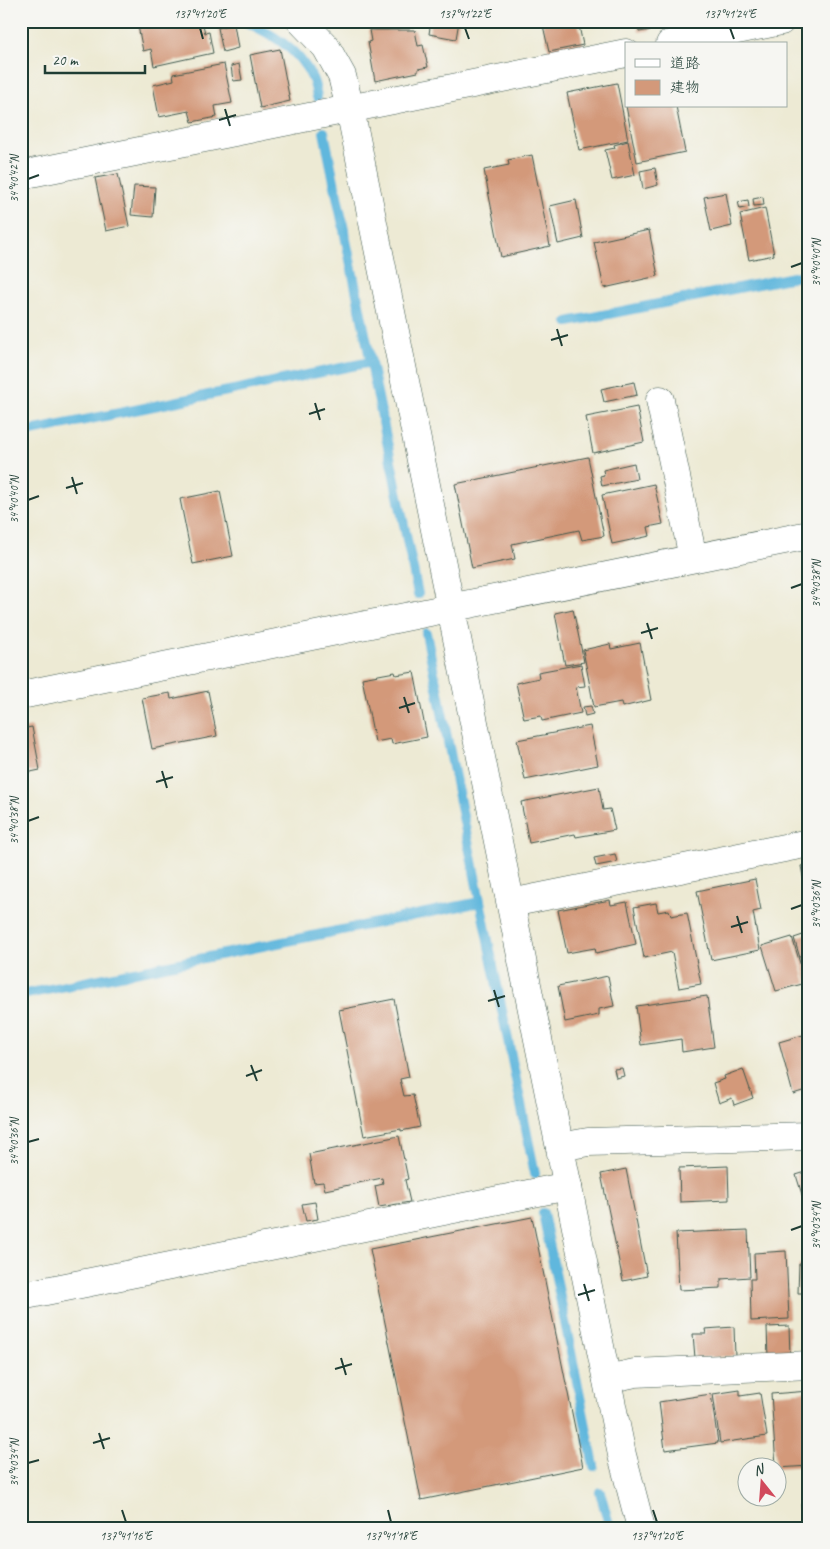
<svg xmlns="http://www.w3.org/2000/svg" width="830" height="1549" font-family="Caveat,'Klee One',sans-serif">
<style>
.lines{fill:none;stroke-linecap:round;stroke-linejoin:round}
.stream{stroke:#60b7dd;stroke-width:10}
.building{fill:#d3997a}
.minor-casing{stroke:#3e574c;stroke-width:29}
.tertiary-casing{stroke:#3e574c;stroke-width:29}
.minor{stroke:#fff;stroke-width:28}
.tertiary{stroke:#fff;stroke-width:28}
.ticks{fill:none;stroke:#1f3d34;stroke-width:2}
.neatline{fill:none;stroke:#1f3d34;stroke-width:2}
.ticks-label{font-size:12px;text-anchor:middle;fill:#1f3d34}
</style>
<rect width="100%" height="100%" fill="#f6f6f2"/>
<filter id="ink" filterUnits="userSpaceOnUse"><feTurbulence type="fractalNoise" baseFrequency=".02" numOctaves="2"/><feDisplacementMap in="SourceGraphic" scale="10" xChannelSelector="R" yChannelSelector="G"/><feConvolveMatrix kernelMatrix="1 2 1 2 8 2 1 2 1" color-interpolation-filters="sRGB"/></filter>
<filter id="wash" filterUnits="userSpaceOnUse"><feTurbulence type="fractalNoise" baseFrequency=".0096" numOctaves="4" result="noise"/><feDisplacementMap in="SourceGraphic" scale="20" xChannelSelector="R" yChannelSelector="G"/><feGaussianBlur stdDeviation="1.12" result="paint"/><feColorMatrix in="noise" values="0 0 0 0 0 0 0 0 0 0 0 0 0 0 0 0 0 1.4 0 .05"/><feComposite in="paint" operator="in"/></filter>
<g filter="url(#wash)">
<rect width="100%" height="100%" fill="#edead4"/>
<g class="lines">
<g class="stream">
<path d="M243 21C271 33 299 49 312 78 315 84 316 91 317 97"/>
<polyline points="324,132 418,594"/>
<polyline points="568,322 809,274"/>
<polyline points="21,433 371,362"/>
<polyline points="426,633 535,1174"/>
<polyline points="21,995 480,902"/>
<polyline points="543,1213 594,1466"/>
<polyline points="600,1492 610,1528"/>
</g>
</g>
<g id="blocks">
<g class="building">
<polygon points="137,21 202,21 205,33 209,32 213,53 154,66 151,49 143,51"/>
<polygon points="431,21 459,21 456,39 429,34"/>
<polygon points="542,21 578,21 583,45 549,52"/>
<polygon points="637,21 650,21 651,30 639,32"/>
<polygon points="234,24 238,48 223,52 218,28"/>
<polygon points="369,30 415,30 418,46 423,45 428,67 418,69 418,72 375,81 368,42 371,41"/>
<polygon points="280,49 290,101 260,108 250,55"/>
<polygon points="224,64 232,103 215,106 217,117 192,122 189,111 159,117 153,85 174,80 173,74"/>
<polygon points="239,64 242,80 233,81 231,66"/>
<polygon points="617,83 628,140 579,150 567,93"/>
<polygon points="626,106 676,106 685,152 637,162"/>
<polygon points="628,141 635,175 612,180 605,150 615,148 614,145"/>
<polygon points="532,155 550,246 501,257 484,170 509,165 508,160"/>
<polygon points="655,168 658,185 643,189 640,171"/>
<polygon points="118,174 129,226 106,231 95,178"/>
<polygon points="134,186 155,187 153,217 131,215"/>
<polygon points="726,193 732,226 711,231 704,197"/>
<polygon points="763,197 764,205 754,206 753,199"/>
<polygon points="576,200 583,238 558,244 550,206"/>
<polygon points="748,200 749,207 740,209 738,202"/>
<polygon points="765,208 774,255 749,260 740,214"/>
<polygon points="649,230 658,276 604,288 594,242"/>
<polygon points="634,382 637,395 604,402 601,389"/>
<polygon points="637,407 644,442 593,453 586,417"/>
<polygon points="588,457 604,536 582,540 579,530 512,544 515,559 472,568 455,484"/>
<polygon points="634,463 637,479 602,486 600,476 604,475 603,470"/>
<polygon points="654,484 663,524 648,527 650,536 612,544 602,495"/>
<polygon points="220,491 233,556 193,564 180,499"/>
<polygon points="573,609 584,662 565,665 555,613"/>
<polygon points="640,643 651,700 622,707 621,702 594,707 583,650 610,644 611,649"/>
<polygon points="581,664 585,686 576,687 581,713 542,721 541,716 524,719 516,683 539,678 538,672"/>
<polygon points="395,672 396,675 414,672 427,737 392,744 391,739 375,742 362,678"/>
<polygon points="208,691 217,736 152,749 142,698 170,693 171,699"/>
<polygon points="591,706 593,714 585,716 583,707"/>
<polygon points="590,726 598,765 525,780 517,740"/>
<polygon points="32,727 40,770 21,774 21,729"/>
<polygon points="599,787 603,810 610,809 615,830 576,837 575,834 529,843 521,802"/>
<polygon points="615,854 617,862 596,866 594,858"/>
<polygon points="809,864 809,903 808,903 801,866"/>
<polygon points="755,879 761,910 753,912 760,950 711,960 697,891"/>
<polygon points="610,900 611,905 627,902 636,944 596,953 595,948 567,953 558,910"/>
<polygon points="656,903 658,912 669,910 671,916 687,913 701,984 679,988 672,952 644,958 634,907"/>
<polygon points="809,933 809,984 808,984 794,938"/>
<polygon points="792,937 806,983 776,991 762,946"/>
<polygon points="608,976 614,1006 599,1009 599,1015 565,1022 558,986"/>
<polygon points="707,996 714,1047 682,1052 681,1039 641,1045 636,1006"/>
<polygon points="394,999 409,1077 400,1079 404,1096 413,1095 420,1127 401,1131 401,1129 364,1136 339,1010"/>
<polygon points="803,1035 805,1041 809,1040 809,1089 793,1094 779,1042"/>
<polygon points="622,1068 624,1076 616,1078 614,1069"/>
<polygon points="743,1069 753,1098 734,1105 732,1098 719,1103 713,1083 725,1079 724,1076"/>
<polygon points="399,1136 408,1179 405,1180 410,1202 379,1207 375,1186 383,1184 382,1178 325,1190 323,1182 314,1183 309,1154"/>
<polygon points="728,1166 729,1200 680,1202 679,1168"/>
<polygon points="626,1169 647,1276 623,1281 601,1174"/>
<polygon points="809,1171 809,1214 808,1214 796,1175"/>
<polygon points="315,1202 318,1219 306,1221 302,1204"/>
<polygon points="532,1217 583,1467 421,1500 370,1249"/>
<polygon points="748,1230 750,1277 721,1279 721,1288 679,1290 676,1233"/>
<polygon points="786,1251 789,1319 751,1321 750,1279 755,1279 754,1253"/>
<polygon points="799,1264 809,1264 809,1300 803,1300 803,1293 798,1293"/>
<polygon points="789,1326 790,1356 768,1357 767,1327"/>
<polygon points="734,1327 735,1356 695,1358 693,1334 706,1334 705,1329"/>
<polygon points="740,1390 740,1396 760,1393 767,1436 720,1443 713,1394"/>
<polygon points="809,1391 809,1466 778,1468 776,1466 771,1394"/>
<polygon points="711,1394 718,1443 665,1450 659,1402"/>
<polygon points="801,1504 809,1504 809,1525 803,1526"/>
</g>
</g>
</g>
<g filter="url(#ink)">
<use href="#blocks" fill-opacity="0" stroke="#3e574c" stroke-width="1"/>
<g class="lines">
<defs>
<g id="minor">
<polyline points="670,44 781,21"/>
<polyline points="21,175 626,53"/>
<polyline points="660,400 693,558"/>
<polyline points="21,695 809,535"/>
<polyline points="511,903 809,843"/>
<polyline points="560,1147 588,1142 809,1136"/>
<polyline points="21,1296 568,1186"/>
<polyline points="607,1379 635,1373 809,1365"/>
</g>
<polyline id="tertiary" points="301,21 326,47 342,76 350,109 622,1455 641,1528"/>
</defs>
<use href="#minor" class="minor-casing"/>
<use href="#tertiary" class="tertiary-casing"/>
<use href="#minor" class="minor"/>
<use href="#tertiary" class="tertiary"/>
</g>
</g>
<path class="ticks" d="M200 28 203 39M465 28 469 39M730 28 734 39M225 109 230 126M219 120 236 115M28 179 39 175M791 267 802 263M557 329 562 346M551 340 568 335M315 403 320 420M309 414 325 409M72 477 77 494M66 488 83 483M28 500 39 496M791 588 802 584M647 623 652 639M641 633 658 628M404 697 409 713M399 708 415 703M162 771 167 788M156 782 173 777M28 821 39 817M791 909 802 905M737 916 742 933M731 927 748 922M494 990 499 1007M488 1001 505 996M251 1065 257 1081M246 1076 262 1070M28 1142 39 1139M791 1230 802 1226M584 1284 589 1301M578 1295 595 1290M341 1358 346 1375M335 1369 352 1364M99 1433 104 1449M93 1443 110 1438M28 1463 39 1460M122 1510 126 1522M388 1510 391 1522M653 1510 657 1522"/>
<rect width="830" height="1549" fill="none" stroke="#f6f6f2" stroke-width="55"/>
<rect x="625" y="42" width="162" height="65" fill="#f6f6f2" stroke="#a0aca6"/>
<rect x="635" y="59" width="25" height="8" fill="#ffffff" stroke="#a0aca6"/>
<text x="670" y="68" font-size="15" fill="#1f3d34">道路</text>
<rect x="635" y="80" width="25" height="15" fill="#d3997a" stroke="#a0aca6"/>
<text x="670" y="92" font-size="15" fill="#1f3d34">建物</text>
<g transform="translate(762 1482) rotate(343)"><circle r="24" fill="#f6f6f2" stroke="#a0aca6"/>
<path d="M0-4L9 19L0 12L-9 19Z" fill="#d1495b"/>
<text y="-8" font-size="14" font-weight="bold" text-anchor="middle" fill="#1f3d34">N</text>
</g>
<path d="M45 65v8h100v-8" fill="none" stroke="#1f3d34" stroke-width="2.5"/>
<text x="52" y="65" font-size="15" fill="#1f3d34" stroke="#f6f6f2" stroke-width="4" paint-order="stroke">20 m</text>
<rect x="28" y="28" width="774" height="1494" class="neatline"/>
<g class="ticks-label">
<text x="200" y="18">137°41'20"E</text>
<text x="465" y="18">137°41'22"E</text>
<text x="730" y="18">137°41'24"E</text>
<text transform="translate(14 179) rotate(-90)" y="4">34°40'42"N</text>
<text transform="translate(816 263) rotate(-90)" y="4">34°40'40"N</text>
<text transform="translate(14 500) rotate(-90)" y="4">34°40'40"N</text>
<text transform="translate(816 584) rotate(-90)" y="4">34°40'38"N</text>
<text transform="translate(14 821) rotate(-90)" y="4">34°40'38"N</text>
<text transform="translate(816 905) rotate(-90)" y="4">34°40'36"N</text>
<text transform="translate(14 1142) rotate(-90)" y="4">34°40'36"N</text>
<text transform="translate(816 1226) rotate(-90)" y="4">34°40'34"N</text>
<text transform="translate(14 1463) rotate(-90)" y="4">34°40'34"N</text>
<text x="126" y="1540">137°41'16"E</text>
<text x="391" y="1540">137°41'18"E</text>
<text x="657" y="1540">137°41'20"E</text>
</g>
</svg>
